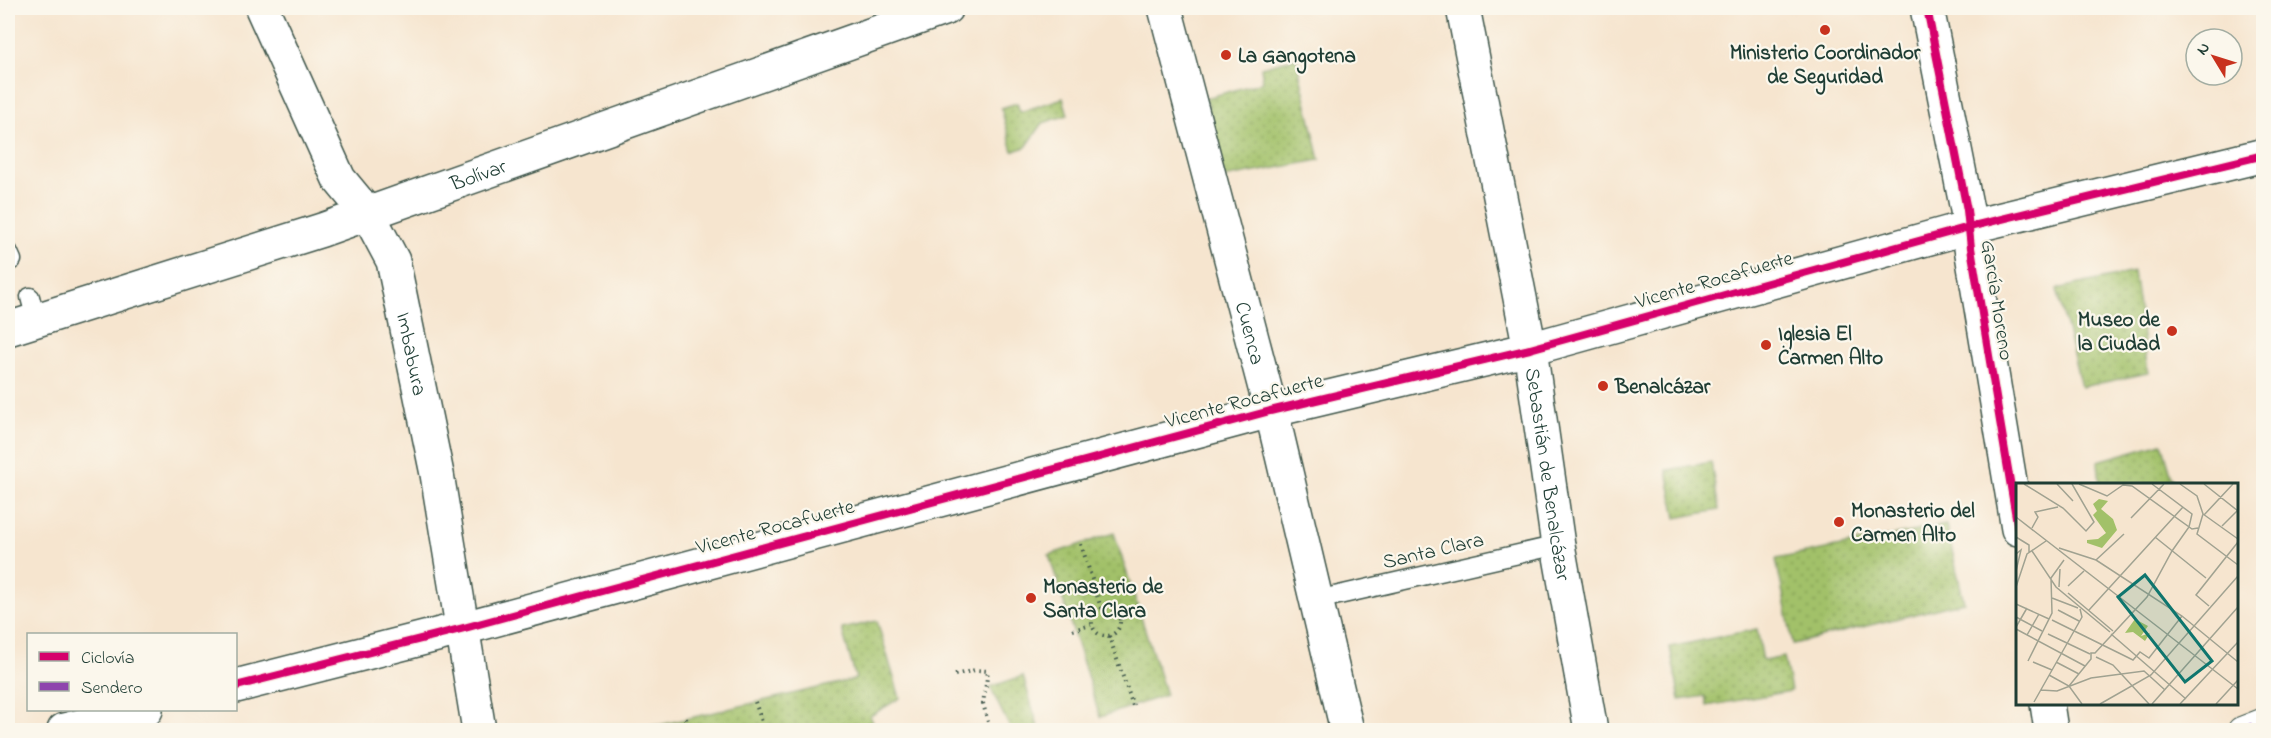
<svg xmlns="http://www.w3.org/2000/svg" width="2271" height="738" font-family="'Indie Flower',sans-serif">
<style>
.grass{fill:url(#grass-dots);stroke:#607f4e;stroke-width:1.5}
.lines{fill:none;stroke-linecap:round;stroke-linejoin:round}
.service-casing{stroke:#3f564b;stroke-width:21}
.pedestrian-casing{stroke:#3f564b;stroke-width:28}
.minor-casing{stroke:#3f564b;stroke-width:36}
.path{stroke:#3f564b;stroke-width:4;stroke-dasharray:1.5 4.5;stroke-linecap:butt}
.service{stroke:#fff;stroke-width:18}
.pedestrian{stroke:#fff;stroke-width:26}
.minor{stroke:#fff;stroke-width:33}
.quiet{stroke:#8e44ad;stroke-width:6;stroke-dasharray:12 6;stroke-linecap:butt}
.cycleway-casing{stroke:#fbf7ec;stroke-width:11}
.cycleway{stroke:#d6006c;stroke-width:8}
.poi-dot{fill:#c8321e;stroke:#fbf7ec;stroke-width:2}
.labels{text-anchor:middle;stroke-width:4.5;stroke-linejoin:round;paint-order:stroke}
.poi-label{font-size:21px;font-weight:bold;fill:#1f3d34;stroke:#fbf7ec;text-anchor:start}
.street-label{font-size:21px;fill:#1f3d34;stroke:#fbf7ec}
.inset-road{fill:none;stroke:#a0a291;stroke-width:1.5}
.view{fill:#0f766e;fill-opacity:0.15;stroke:#0f766e;stroke-width:3}
.inset-edge{fill:none;stroke:#1f3d34;stroke-width:3}
</style>
<defs>
<pattern id="grass-dots" width="8" height="8" patternUnits="userSpaceOnUse" patternTransform="scale(1.5)"><rect width="8" height="8" fill="#a2c169"/><path d="M2 2h.1M6 6h.1" fill="none" stroke="#839e57" stroke-width="1.8" stroke-linecap="round"/></pattern>
</defs>
<rect width="100%" height="100%" fill="#fbf7ec"/>
<filter id="ink" filterUnits="userSpaceOnUse"><feTurbulence type="fractalNoise" baseFrequency=".0167" numOctaves="2"/><feDisplacementMap in="SourceGraphic" scale="12" xChannelSelector="R" yChannelSelector="G"/><feConvolveMatrix kernelMatrix="1 2 1 2 8 2 1 2 1" color-interpolation-filters="sRGB"/></filter>
<filter id="wash" filterUnits="userSpaceOnUse"><feTurbulence type="fractalNoise" baseFrequency=".008" numOctaves="4" result="noise"/><feDisplacementMap in="SourceGraphic" scale="24" xChannelSelector="R" yChannelSelector="G"/><feGaussianBlur stdDeviation="1.35" result="paint"/><feColorMatrix in="noise" values="0 0 0 0 0 0 0 0 0 0 0 0 0 0 0 0 0 1.4 0 .05"/><feComposite in="paint" operator="in"/></filter>
<g filter="url(#wash)">
<rect width="100%" height="100%" fill="#f6e5cf"/>
<g class="grass">
<polygon points="1296,58 1320,160 1224,178 1206,98 1263,82 1261,67"/>
<polygon points="1063,98 1068,115 1043,123 1026,147 1013,151 1001,108 1017,103 1020,112"/>
<polygon points="2134,272 2148,373 2081,387 2057,289"/>
<polygon points="2162,443 2174,484 2100,484 2098,461"/>
<polygon points="1711,462 1719,510 1676,518 1667,470"/>
<polygon points="1946,525 1964,602 1793,644 1776,559"/>
<polygon points="1114,533 1166,695 1100,717 1049,555"/>
<polygon points="877,621 900,698 870,716 877,730 611,730 660,725 856,679 842,629"/>
<polygon points="1757,629 1763,661 1784,657 1791,691 1707,706 1705,696 1680,700 1670,647"/>
<polygon points="1023,676 1039,730 1011,730 990,687"/>
</g>
</g>
<g filter="url(#ink)">
<g class="lines">
<defs>
<g id="service">
<polyline points="8,251 12,260"/>
<polyline points="30,297 36,320"/>
<polyline points="1317,600 1558,545"/>
</g>
<polyline id="pedestrian" points="2241,730 2264,721"/>
<g id="minor">
<path id="s1" d="M262 8 339 179 368 214 393 261 437 474 479 730"/>
<path id="s2" d="M1165 8 1276 430 1347 730"/>
<path id="s3" d="M1463 8 1530 349 1558 545 1591 730"/>
<polyline points="1927,8 1967,210 1971,248 2018,529"/>
<path id="s4" d="M8 329 322 230 946 8"/>
<polyline points="236,686 464,628 1270,411 1530,349 1969,227 2264,155"/>
<polyline points="2047,704 2051,730"/>
<polyline points="64,730 146,710"/>
</g>
</defs>
<use href="#service" class="service-casing"/>
<use href="#pedestrian" class="pedestrian-casing"/>
<use href="#minor" class="minor-casing"/>
<g class="path">
<polyline points="1081,544 1101,608"/>
<circle cx="1106" cy="622" r="14"/>
<polyline points="1120,617 1139,611"/>
<polyline points="1073,630 1091,625"/>
<polyline points="1109,636 1133,706"/>
<polyline points="955,675 975,670 988,671 983,703 990,730"/>
<polyline points="755,702 765,730"/>
<polyline points="686,718 687,730"/>
</g>
<use href="#service" class="service"/>
<use href="#pedestrian" class="pedestrian"/>
<use href="#minor" class="minor"/>
<polyline class="quiet" points="2241,730 2264,721"/>
<defs>
<g id="cycleway">
<polyline points="1927,8 1967,210 1971,248 2018,529"/>
<polyline points="236,686 464,628 1270,411 1530,349 1969,227 2264,155"/>
</g>
</defs>
<use href="#cycleway" class="cycleway-casing"/>
<use href="#cycleway" class="cycleway"/>
</g>
</g>
<g class="poi-dot">
<circle cx="1825" cy="30" r="6"/>
<circle cx="1226" cy="55" r="6"/>
<circle cx="2172" cy="331" r="6"/>
<circle cx="1766" cy="345" r="6"/>
<circle cx="1603" cy="386" r="6"/>
<circle cx="1839" cy="522" r="6"/>
<circle cx="1031" cy="598" r="6"/>
</g>
<g class="labels">
<g class="poi-label">
<text x="1825" y="59" text-anchor="middle">Ministerio Coordinador<tspan x="1825" dy="24">de Seguridad</tspan></text>
<text x="1238" y="62">La Gangotena</text>
<text x="2160" y="326" text-anchor="end">Museo de<tspan x="2160" dy="24">la Ciudad</tspan></text>
<text x="1778" y="340">Iglesia El<tspan x="1778" dy="24">Carmen Alto</tspan></text>
<text x="1615" y="393">Benalcázar</text>
<text x="1851" y="517">Monasterio del<tspan x="1851" dy="24">Carmen Alto</tspan></text>
<text x="1043" y="593">Monasterio de<tspan x="1043" dy="24">Santa Clara</tspan></text>
</g>
<g class="street-label">
<text dy="7" stroke="none"><textPath href="#s4" startOffset="495">Bolívar</textPath></text>
<text transform="translate(1714 279) rotate(-16)" y="7">Vicente Rocafuerte</text>
<text transform="translate(1998 300) rotate(81)" y="7">García Moreno</text>
<text dy="7" stroke="none"><textPath href="#s2" startOffset="336">Cuenca</textPath></text>
<text dy="7" stroke="none"><textPath href="#s1" startOffset="381">Imbabura</textPath></text>
<text transform="translate(1244 400) rotate(-15)" y="7">Vicente Rocafuerte</text>
<text dy="7" stroke="none"><textPath href="#s3" startOffset="474">Sebastián de Benalcázar</textPath></text>
<text transform="translate(775 526) rotate(-15)" y="7">Vicente Rocafuerte</text>
<text transform="translate(1433 550) rotate(-13)" y="7">Santa Clara</text>
</g>
</g>
<g transform="translate(2016 483)">
<rect width="222" height="222" fill="#f6e5cf"/>
<path d="M83 16 92 18 85 26 97 36 101 47 86 65 71 60V57L82 56 90 50 77 32 81 28 77 21ZM119 136 132 143 125 153 134 150 129 158 117 149 109 150Z" fill="#a2c169"/>
<path class="inset-road" d="M8 1 47 25 70 48 78 39 56 1M41 1 57 18M63 1 91 13 107 2 116 3 176 46 182 45M164 1 181 13 187 31M188 1 222 28M187 31 181 51 222 82M187 31 222 56M188 32 217 1M0 34 222 206M115 35 148 1M206 43 222 27M16 45 22 34 19 29 42 24M0 54 13 62V70M139 54 190 95M43 65 80 77 166 133 222 179M16 68 40 104 94 149M0 71 5 67 0 88M80 77 108 51M52 103 68 88M0 104 11 71 30 58M43 104 44 86M52 110 97 148M36 115 62 125M0 121 33 136M193 123 180 112 222 59M42 127 63 138M73 127 167 24M0 134 26 148M36 137 117 177 124 169 133 175 166 133M0 144 11 125M0 146 69 183M32 151 74 171M95 151 170 216M11 152 23 131M80 174 97 182 133 221M12 178 36 130 35 95 48 77M17 179 36 187M40 179 63 191M33 192 53 203 66 221M53 203 75 176V170H79L131 114 156 68 173 44 176 31 136 1M25 207 41 208 75 195 128 188 149 207M18 219 66 134 64 126M84 221 135 192 222 93M136 221 222 124M164 221 222 159M200 221 222 197"/>
<path class="view" d="M129 92 196 178 169 199 102 114Z"/>
<rect width="222" height="222" class="inset-edge"/>
</g>
<rect width="2271" height="738" fill="none" stroke="#fbf7ec" stroke-width="30"/>
<rect x="27" y="633" width="210" height="78" fill="#fbf7ec" stroke="#a3ada2" stroke-width="1.5"/>
<rect x="39" y="652" width="30" height="9" fill="#d6006c" stroke="#a3ada2" stroke-width="1.5"/>
<text x="81" y="663" font-size="18" fill="#1f3d34">Ciclovía</text>
<rect x="39" y="682" width="30" height="9" fill="#8e44ad" stroke="#a3ada2" stroke-width="1.5"/>
<text x="81" y="693" font-size="18" fill="#1f3d34">Sendero</text>
<g transform="translate(2214 57) rotate(308)"><circle r="28" fill="#fbf7ec" stroke="#a3ada2" stroke-width="1.5"/>
<path d="M0-4.5L10 22L0 15L-10 22Z" fill="#c8321e"/>
<text y="-9" font-size="16" font-weight="bold" text-anchor="middle" fill="#1f3d34">N</text>
</g>
</svg>
